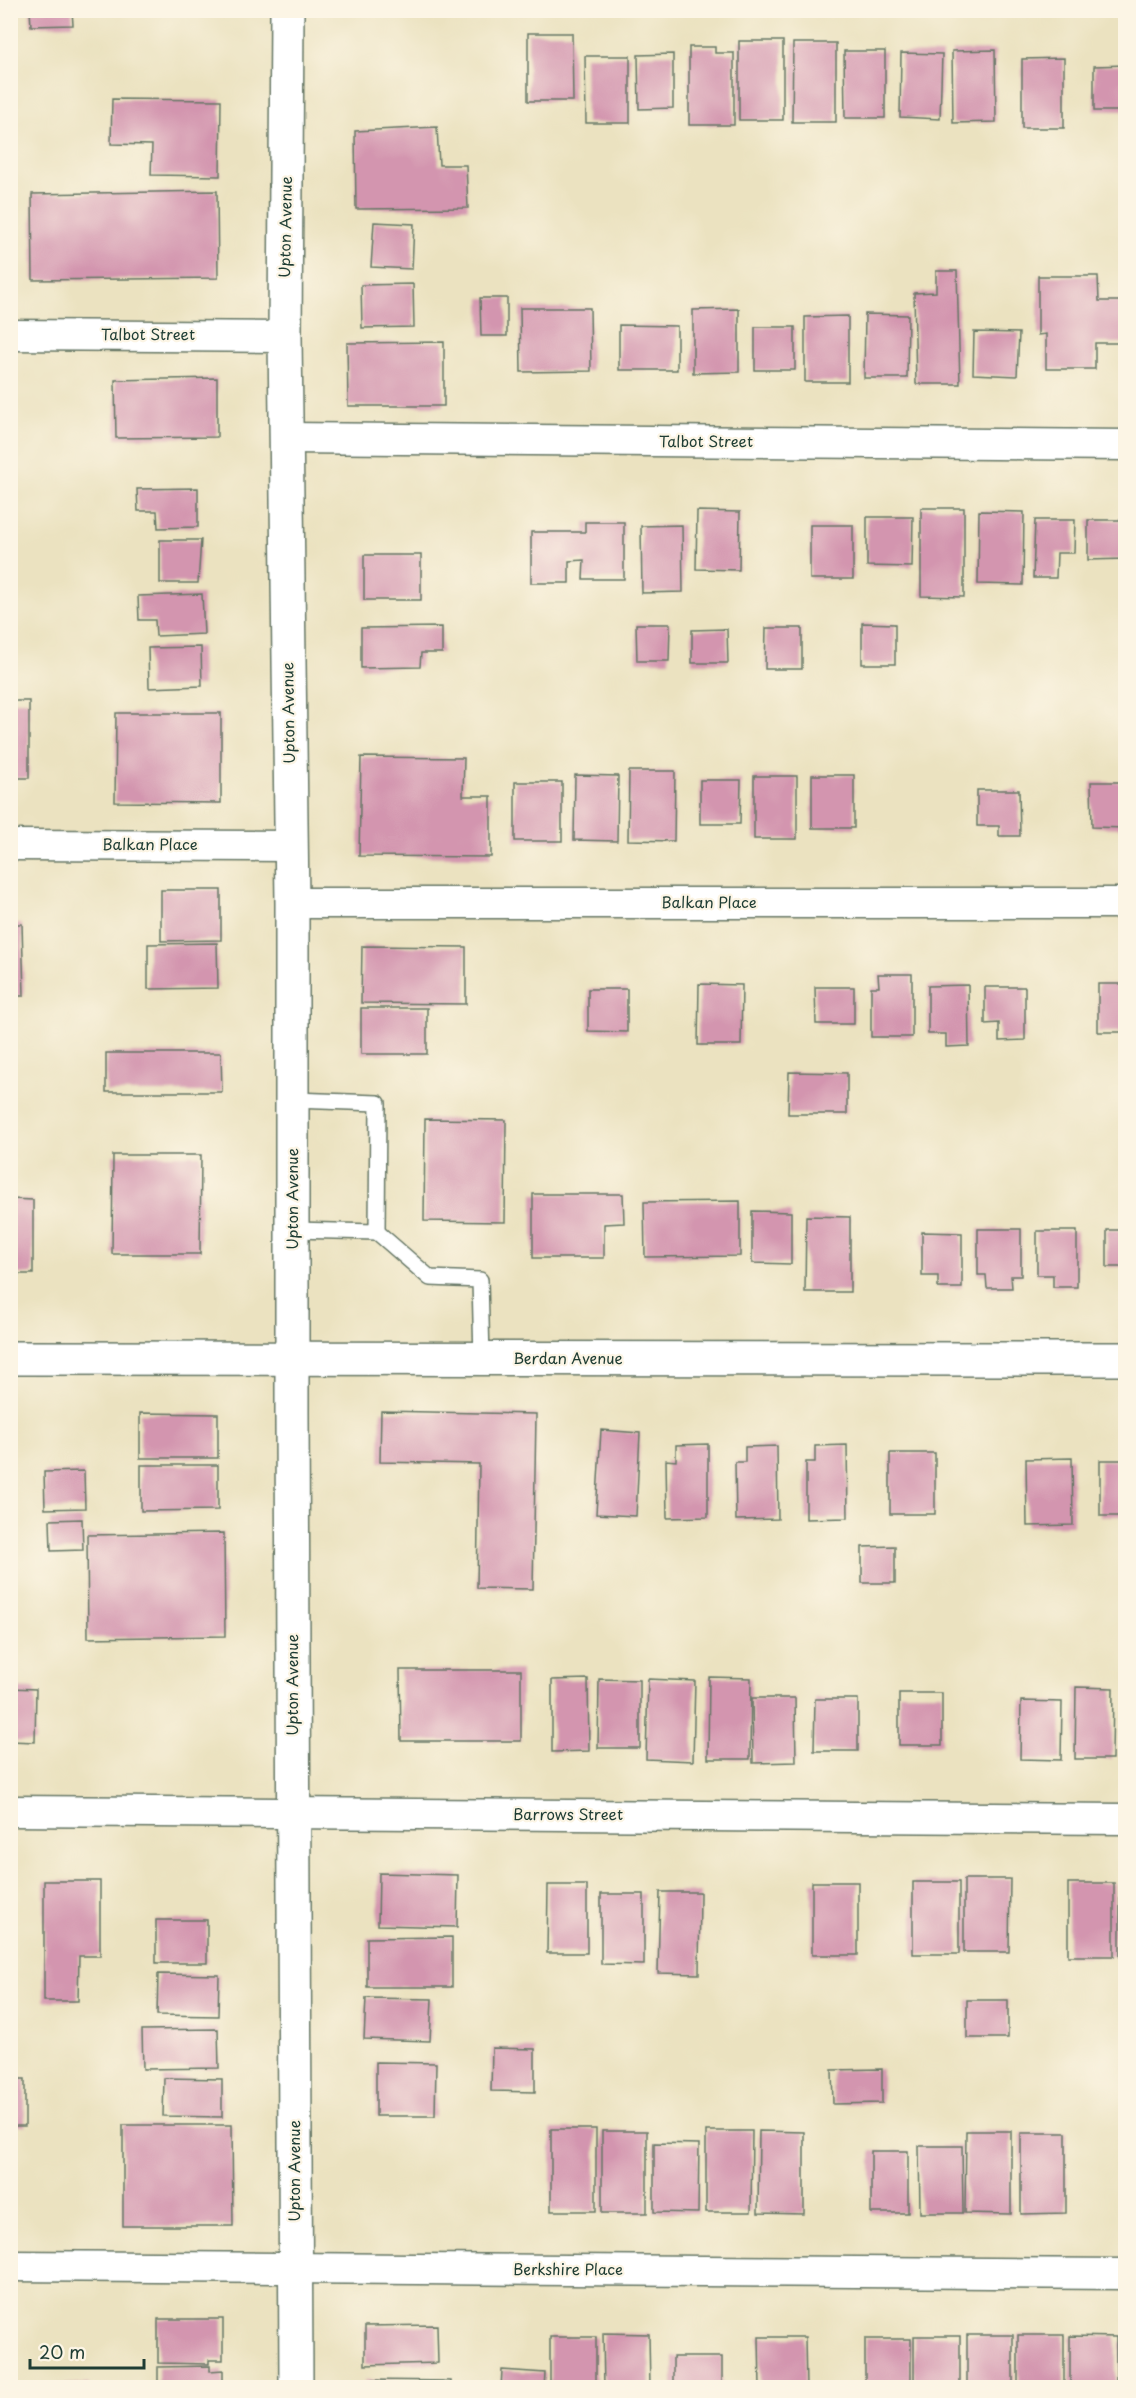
<svg xmlns="http://www.w3.org/2000/svg" width="1136" height="2398" font-family="'Playpen Sans',sans-serif">
<style>
.building{fill:#d395af}
.lines{fill:none;stroke-linecap:round;stroke-linejoin:round}
.service-casing{stroke:#667765;stroke-width:18}
.minor-casing{stroke:#667765;stroke-width:33}
.tertiary-casing{stroke:#667765;stroke-width:36}
.service{stroke:#fff;stroke-width:15}
.minor{stroke:#fff;stroke-width:30}
.tertiary{stroke:#fff;stroke-width:33}
.labels{text-anchor:middle;stroke-width:4.5;stroke-linejoin:round;paint-order:stroke}
.street-label{font-size:15px;fill:#1f3d34;stroke:#fcf5e5}
</style>
<rect width="100%" height="100%" fill="#fcf5e5"/>
<filter id="ink" filterUnits="userSpaceOnUse"><feTurbulence type="fractalNoise" baseFrequency=".0167" numOctaves="2"/><feDisplacementMap in="SourceGraphic" scale="12" xChannelSelector="R" yChannelSelector="G"/><feConvolveMatrix kernelMatrix="1 2 1 2 8 2 1 2 1" color-interpolation-filters="sRGB"/></filter>
<filter id="wash" filterUnits="userSpaceOnUse"><feTurbulence type="fractalNoise" baseFrequency=".008" numOctaves="4" result="noise"/><feDisplacementMap in="SourceGraphic" scale="24" xChannelSelector="R" yChannelSelector="G"/><feGaussianBlur stdDeviation="1.35" result="paint"/><feColorMatrix in="noise" values="0 0 0 0 0 0 0 0 0 0 0 0 0 0 0 0 0 1.4 0 .05"/><feComposite in="paint" operator="in"/></filter>
<g filter="url(#wash)">
<rect width="100%" height="100%" fill="#ebe2c0"/>
<g id="blocks">
<g class="building">
<polygon points="30,10 72,10 73,25 31,26"/>
<polygon points="528,33 572,33 573,101 528,101"/>
<rect x="739" y="41" width="44" height="79"/>
<polygon points="793,43 836,43 836,122 792,122"/>
<polygon points="689,47 715,47 715,53 734,53 734,125 689,125"/>
<polygon points="995,50 996,122 953,123 952,51"/>
<polygon points="844,51 885,51 885,118 845,118"/>
<polygon points="901,53 942,54 940,119 900,117"/>
<polygon points="673,54 673,108 639,109 638,55"/>
<polygon points="585,56 630,56 630,123 586,123"/>
<polygon points="1064,58 1064,128 1022,128 1022,59"/>
<polygon points="1126,65 1126,111 1094,111 1094,66"/>
<polygon points="112,99 221,100 220,176 151,175 152,145 111,144"/>
<polygon points="437,127 439,165 466,165 468,208 356,209 355,131"/>
<polygon points="217,191 218,278 33,280 32,194"/>
<polygon points="374,222 414,224 412,269 371,267"/>
<polygon points="936,271 957,271 960,384 916,384 914,293 936,292"/>
<polygon points="1038,276 1098,276 1099,301 1126,301 1126,343 1095,343 1095,369 1046,369 1046,334 1038,335"/>
<polygon points="413,284 414,327 362,328 361,285"/>
<polygon points="480,298 507,298 507,336 481,336"/>
<polygon points="520,308 590,308 591,371 521,372"/>
<polygon points="739,309 739,372 693,373 693,310"/>
<polygon points="865,314 908,315 907,378 864,378"/>
<polygon points="848,316 848,382 805,382 805,317"/>
<polygon points="619,325 677,326 677,370 619,370"/>
<rect x="755" y="327" width="40" height="43"/>
<polygon points="974,332 1019,333 1017,376 973,374"/>
<polygon points="444,342 444,406 348,406 347,343"/>
<polygon points="217,378 217,437 116,438 115,380"/>
<polygon points="198,488 198,527 158,528 157,511 138,511 137,489"/>
<polygon points="921,508 964,508 964,597 921,596"/>
<polygon points="697,511 740,512 739,570 696,569"/>
<polygon points="979,511 1024,512 1023,585 978,584"/>
<polygon points="867,517 913,517 912,567 867,566"/>
<polygon points="1035,520 1075,520 1074,553 1057,553 1056,578 1033,578"/>
<polygon points="1088,520 1126,520 1126,559 1088,560"/>
<polygon points="585,522 624,522 624,579 583,579 584,560 569,561 569,583 531,583 531,532 585,532"/>
<polygon points="682,525 683,592 642,593 641,526"/>
<rect x="810" y="525" width="43" height="54"/>
<polygon points="160,540 201,540 198,583 160,583"/>
<rect x="364" y="555" width="57" height="45"/>
<polygon points="202,594 204,634 156,636 155,620 139,620 138,596"/>
<polygon points="862,623 895,624 895,664 862,664"/>
<polygon points="636,624 670,624 669,661 637,661"/>
<polygon points="442,627 442,653 421,653 420,667 361,668 361,628"/>
<polygon points="766,628 802,628 802,669 765,669"/>
<polygon points="727,629 728,663 692,663 692,630"/>
<polygon points="201,647 202,686 149,688 148,648"/>
<rect x="10" y="701" width="19" height="77"/>
<polygon points="116,713 221,713 221,803 115,802"/>
<polygon points="361,757 464,758 463,796 491,796 491,857 359,856"/>
<polygon points="629,771 675,771 674,841 628,840"/>
<polygon points="575,775 618,776 617,841 574,840"/>
<rect x="812" y="775" width="42" height="53"/>
<rect x="754" y="776" width="43" height="63"/>
<polygon points="700,780 741,780 740,824 700,824"/>
<rect x="515" y="782" width="47" height="59"/>
<polygon points="1091,782 1126,782 1126,828 1092,827"/>
<polygon points="977,790 1019,790 1020,836 999,836 999,826 977,826"/>
<polygon points="161,890 221,890 221,940 161,941"/>
<polygon points="10,924 22,924 24,996 10,996"/>
<polygon points="217,943 218,988 148,989 148,944"/>
<polygon points="362,946 466,947 466,1004 361,1003"/>
<polygon points="878,974 912,974 912,1037 871,1037 871,987 879,987"/>
<polygon points="699,984 742,985 741,1045 698,1045"/>
<rect x="1098" y="984" width="28" height="48"/>
<polygon points="968,985 969,1046 946,1047 946,1034 928,1034 928,986"/>
<polygon points="815,987 854,987 854,1024 816,1024"/>
<polygon points="985,987 1025,987 1025,1040 999,1041 999,1023 985,1024"/>
<polygon points="588,989 627,989 627,1032 588,1031"/>
<rect x="361" y="1008" width="66" height="46"/>
<polygon points="106,1053 221,1053 222,1092 106,1092"/>
<polygon points="789,1072 847,1073 847,1114 788,1114"/>
<polygon points="425,1119 506,1120 505,1222 424,1221"/>
<polygon points="113,1155 201,1155 200,1254 112,1254"/>
<polygon points="533,1194 623,1194 624,1223 604,1224 604,1258 533,1258"/>
<polygon points="10,1199 33,1200 33,1274 10,1274"/>
<polygon points="740,1201 740,1256 645,1257 644,1202"/>
<polygon points="752,1211 791,1212 791,1264 752,1263"/>
<polygon points="806,1216 850,1217 850,1292 805,1292"/>
<polygon points="978,1229 1021,1229 1021,1276 1011,1276 1012,1288 987,1288 986,1275 978,1275"/>
<rect x="1107" y="1230" width="19" height="37"/>
<polygon points="1037,1231 1077,1231 1077,1287 1053,1287 1053,1275 1037,1275"/>
<polygon points="922,1232 962,1233 962,1288 938,1288 938,1276 922,1276"/>
<polygon points="381,1411 536,1414 533,1589 477,1588 479,1464 380,1462"/>
<polygon points="140,1413 218,1414 218,1458 140,1458"/>
<polygon points="601,1430 640,1433 636,1516 596,1514"/>
<polygon points="708,1444 708,1517 667,1518 666,1460 676,1461 676,1445"/>
<polygon points="847,1445 848,1518 806,1519 806,1462 815,1462 815,1446"/>
<polygon points="777,1446 778,1519 736,1520 735,1462 745,1462 745,1447"/>
<rect x="890" y="1453" width="45" height="61"/>
<polygon points="1072,1458 1073,1525 1027,1526 1026,1459"/>
<rect x="1100" y="1460" width="26" height="56"/>
<polygon points="141,1465 218,1465 218,1510 141,1511"/>
<polygon points="84,1471 85,1508 45,1509 44,1472"/>
<polygon points="82,1519 83,1550 51,1551 50,1520"/>
<polygon points="224,1533 225,1636 88,1638 87,1535"/>
<polygon points="895,1546 895,1583 862,1583 862,1547"/>
<polygon points="400,1670 521,1670 521,1741 401,1741"/>
<polygon points="709,1677 751,1678 750,1759 708,1759"/>
<polygon points="588,1679 589,1751 552,1752 552,1680"/>
<polygon points="599,1679 640,1680 640,1748 598,1748"/>
<polygon points="648,1679 695,1681 693,1761 646,1759"/>
<polygon points="1076,1687 1113,1688 1112,1759 1075,1759"/>
<polygon points="10,1688 36,1689 35,1742 10,1741"/>
<rect x="899" y="1693" width="43" height="52"/>
<polygon points="752,1698 795,1698 796,1762 753,1763"/>
<polygon points="815,1699 858,1699 858,1751 814,1751"/>
<polygon points="1021,1701 1062,1702 1061,1760 1020,1759"/>
<polygon points="379,1873 458,1875 457,1927 378,1925"/>
<polygon points="964,1879 1010,1879 1009,1952 964,1952"/>
<polygon points="44,1881 100,1881 100,1956 79,1956 78,2001 44,2001"/>
<rect x="812" y="1882" width="46" height="73"/>
<rect x="913" y="1882" width="46" height="72"/>
<rect x="1068" y="1883" width="46" height="73"/>
<polygon points="1120,1884 1126,1885 1126,1957 1120,1957"/>
<polygon points="548,1885 587,1885 587,1953 547,1953"/>
<polygon points="660,1892 700,1892 699,1974 658,1973"/>
<polygon points="601,1894 644,1894 644,1965 601,1964"/>
<rect x="156" y="1920" width="51" height="43"/>
<polygon points="452,1937 452,1987 367,1987 367,1938"/>
<polygon points="158,1974 219,1975 218,2016 157,2015"/>
<polygon points="366,1998 432,1999 430,2041 364,2039"/>
<rect x="967" y="2000" width="41" height="38"/>
<polygon points="218,2029 219,2068 143,2069 142,2030"/>
<polygon points="492,2048 535,2049 535,2092 491,2091"/>
<polygon points="376,2062 436,2063 435,2116 376,2116"/>
<polygon points="882,2069 882,2103 833,2104 832,2070"/>
<polygon points="164,2078 222,2079 222,2117 163,2116"/>
<rect x="10" y="2079" width="15" height="47"/>
<polygon points="123,2125 232,2125 233,2226 123,2226"/>
<rect x="551" y="2129" width="45" height="82"/>
<rect x="602" y="2131" width="45" height="82"/>
<polygon points="706,2131 752,2131 751,2212 706,2212"/>
<polygon points="759,2131 804,2132 804,2214 758,2213"/>
<polygon points="966,2131 1011,2131 1011,2214 965,2213"/>
<polygon points="1021,2133 1066,2133 1066,2213 1021,2214"/>
<rect x="1122" y="2134" width="4" height="83"/>
<polygon points="654,2143 699,2144 698,2213 654,2212"/>
<polygon points="919,2146 962,2146 963,2213 920,2213"/>
<rect x="871" y="2151" width="37" height="62"/>
<polygon points="158,2319 223,2319 223,2360 209,2360 209,2364 158,2363"/>
<polygon points="437,2325 438,2363 365,2365 365,2326"/>
<polygon points="603,2333 649,2334 650,2388 604,2388"/>
<rect x="967" y="2335" width="46" height="53"/>
<rect x="1018" y="2335" width="46" height="53"/>
<rect x="914" y="2336" width="46" height="52"/>
<polygon points="1070,2336 1116,2337 1116,2388 1070,2388"/>
<rect x="550" y="2337" width="46" height="51"/>
<polygon points="759,2337 805,2337 806,2388 760,2388"/>
<rect x="865" y="2339" width="46" height="49"/>
<rect x="1120" y="2342" width="6" height="46"/>
<rect x="673" y="2357" width="49" height="31"/>
<polygon points="210,2366 210,2371 223,2370 223,2388 158,2388 158,2367"/>
<polygon points="502,2370 545,2373 544,2388 501,2388"/>
<polygon points="365,2380 451,2381 451,2388 365,2388"/>
<rect x="58" y="2384" width="31" height="4"/>
</g>
</g>
</g>
<g filter="url(#ink)">
<use href="#blocks" fill-opacity="0" stroke="#667765" stroke-width="1.5"/>
<g class="lines">
<defs>
<g id="service">
<polyline points="293,1100 378,1103 377,1232 293,1230"/>
<polyline points="377,1232 430,1278 480,1280 482,1359"/>
</g>
<g id="minor">
<polyline points="10,335 285,337"/>
<polyline points="286,438 1126,445"/>
<polyline points="10,845 290,846"/>
<polyline points="292,903 1126,903"/>
<polyline points="10,1811 1126,1819"/>
<polyline points="10,2266 1126,2274"/>
</g>
<g id="tertiary">
<polyline points="287,10 285,337 292,903 292,1414 296,2388"/>
<polyline points="10,1358 1126,1359"/>
</g>
</defs>
<use href="#service" class="service-casing"/>
<use href="#minor" class="minor-casing"/>
<use href="#tertiary" class="tertiary-casing"/>
<use href="#service" class="service"/>
<use href="#minor" class="minor"/>
<use href="#tertiary" class="tertiary"/>
</g>
</g>
<g class="labels">
<g class="street-label">
<text transform="translate(286 227) rotate(-89)" y="5">Upton Avenue</text>
<text x="148" y="340">Talbot Street</text>
<text x="706" y="447">Talbot Street</text>
<text transform="translate(289 713) rotate(-91)" y="5">Upton Avenue</text>
<text x="150" y="850">Balkan Place</text>
<text x="709" y="908">Balkan Place</text>
<text transform="translate(293 1199) rotate(-90)" y="5">Upton Avenue</text>
<text x="568" y="1364">Berdan Avenue</text>
<text transform="translate(293 1685) rotate(-90)" y="5">Upton Avenue</text>
<text x="568" y="1820">Barrows Street</text>
<text transform="translate(295 2171) rotate(-90)" y="5">Upton Avenue</text>
<text x="568" y="2275">Berkshire Place</text>
</g>
</g>
<rect width="1136" height="2398" fill="none" stroke="#fcf5e5" stroke-width="36"/>
<path d="M30 2359v9h114v-9" fill="none" stroke="#1f3d34" stroke-width="3"/>
<text x="39" y="2359" font-size="18" fill="#1f3d34" stroke="#fcf5e5" stroke-width="4.5" paint-order="stroke">20 m</text>
</svg>
